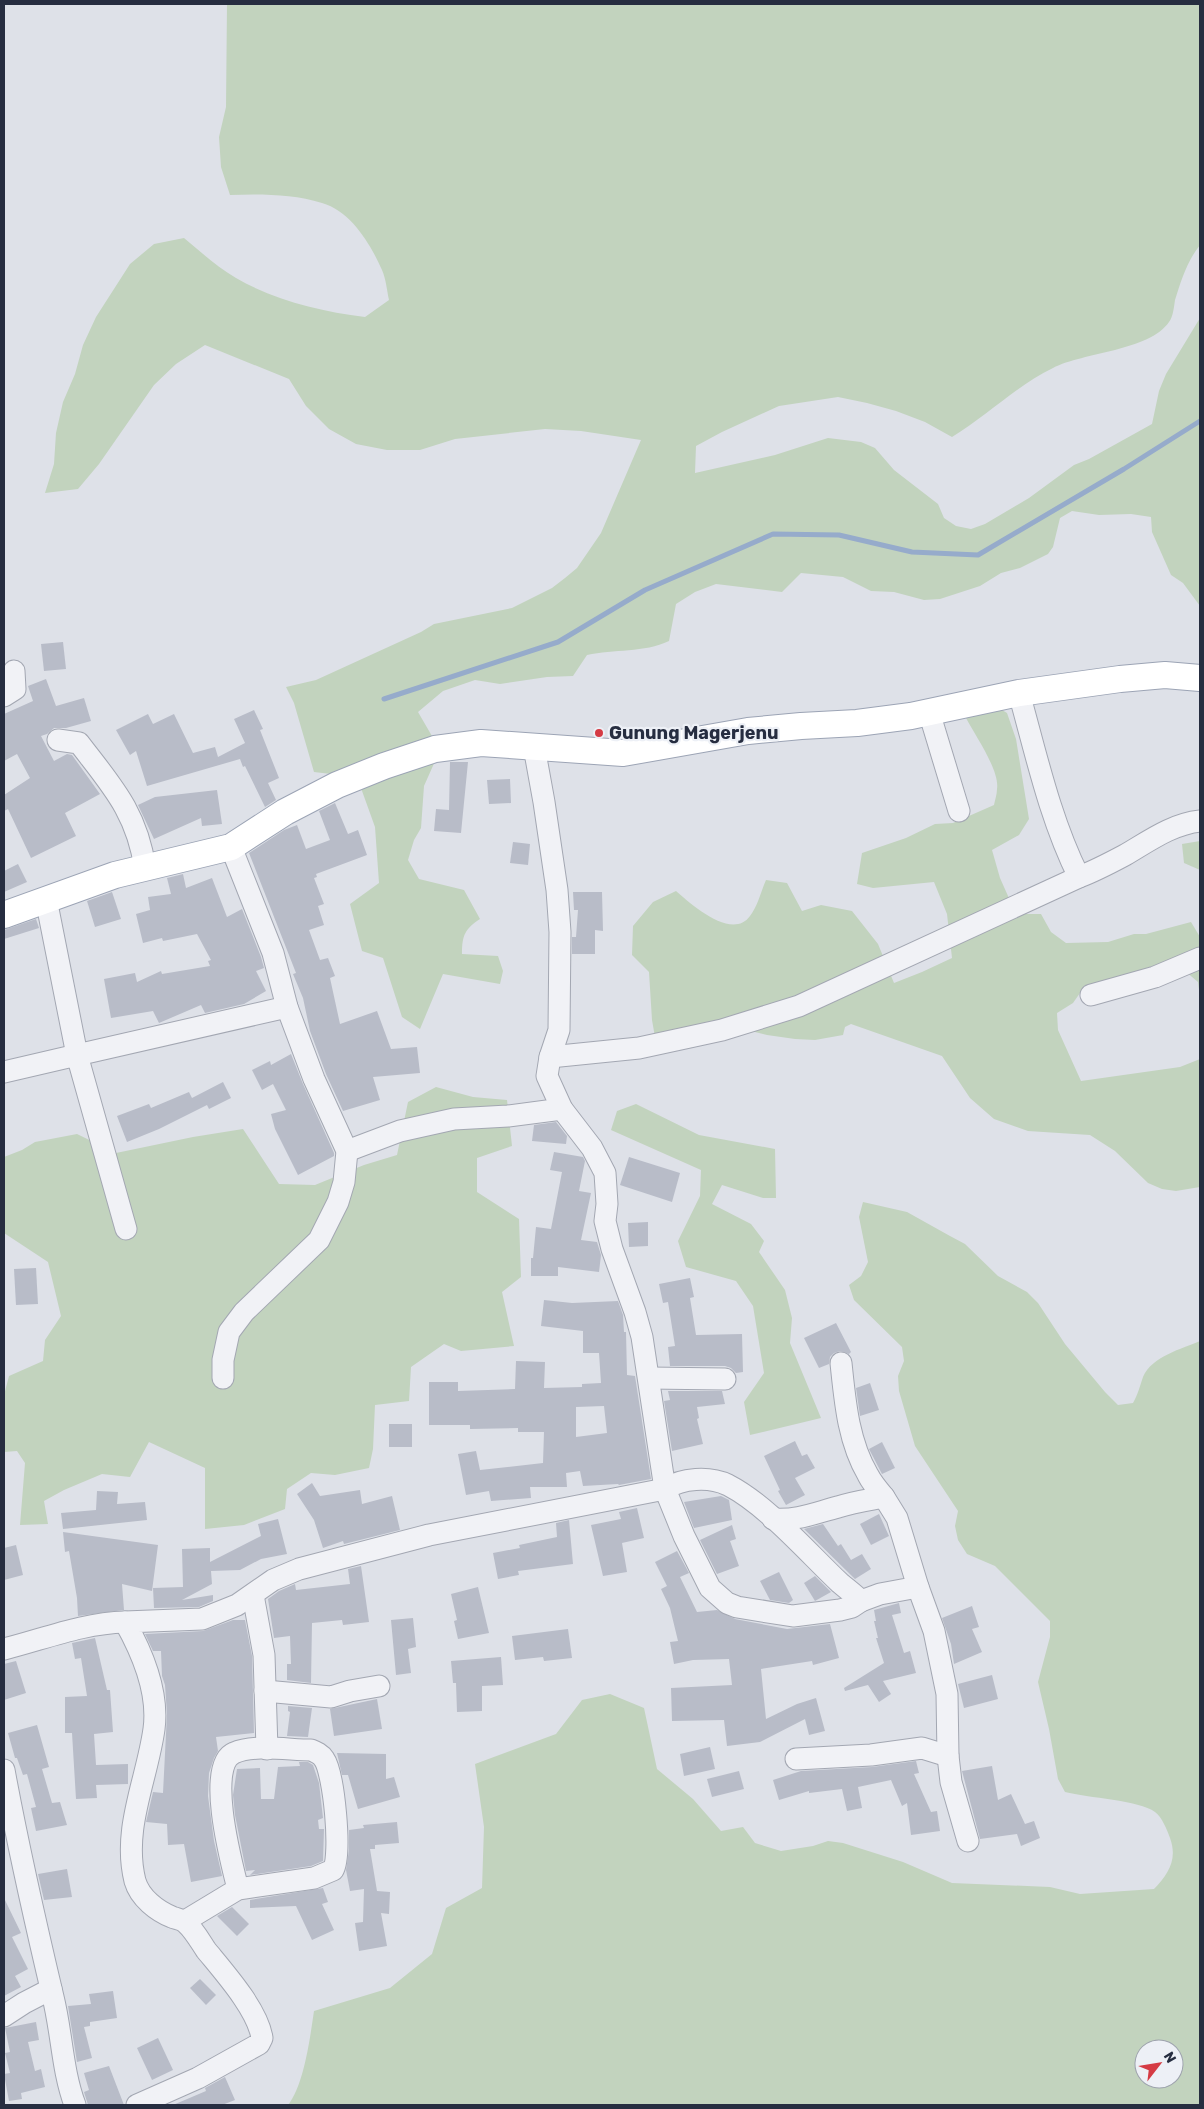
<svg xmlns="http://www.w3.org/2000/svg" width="1204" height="2109" font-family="Rubik,sans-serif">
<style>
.green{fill:#c2d3be;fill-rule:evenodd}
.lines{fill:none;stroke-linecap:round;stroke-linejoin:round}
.stream{stroke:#96abcb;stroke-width:5}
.building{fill:#b8bcc8;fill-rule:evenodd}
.minor-casing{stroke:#a3a7b2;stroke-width:23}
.major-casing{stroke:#9ca4b5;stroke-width:28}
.minor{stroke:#f1f2f6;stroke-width:21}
.major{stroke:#fff;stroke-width:26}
.poi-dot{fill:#d53b44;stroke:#edf0f6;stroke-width:2}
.labels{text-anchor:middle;stroke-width:4.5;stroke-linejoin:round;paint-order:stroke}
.poi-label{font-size:18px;font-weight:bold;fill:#262d40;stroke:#edf0f6;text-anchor:start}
</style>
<rect width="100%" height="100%" fill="#dee1e8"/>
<g class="green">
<path d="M227 4H1200V245C1187 261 1181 281 1175 300 1174 307 1173 317 1169 322 1149 351 1084 352 1053 368 1016 386 987 416 952 437L925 422 896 411 867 403 838 397 779 406 722 432 696 446 695 473 775 455 828 438 861 442 875 448 894 470 938 504 944 518 956 526 971 529 985 524 1029 498 1074 465 1089 459 1152 424 1159 391 1166 374 1200 318V606L1183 583 1171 575 1152 532 1151 517 1131 514 1099 515 1072 511 1060 518 1053 547 1048 554 1020 568 1001 573 980 586 940 599 924 600 894 592 871 591 843 577 801 573 782 592 716 584 695 592 676 604 669 641C644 653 614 649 587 655L573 676 547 677 500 684 475 680 443 691 418 712 436 743V759L424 786 421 828 414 840 408 860 419 879 464 890 480 919C465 929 462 935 462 954L498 956 503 971 500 984 443 974 420 1029 402 1017 383 958 362 951 350 904 379 883 375 827 357 777 314 772 294 703 286 687 316 680 421 632 434 624 512 608 552 588 565 578 577 568 601 533 641 440 581 431 545 429 455 439 420 450H387L356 444 329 429 306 406 289 379 205 345 176 364 154 385 99 464 78 489 45 493 54 464 56 433 63 402 75 374 83 345 96 317 130 264 154 244 184 238C201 252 217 267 236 278 276 301 320 311 365 317L389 300C387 291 386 279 382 270 371 245 351 211 322 203 293 194 261 194 230 195L221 167 219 137 226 107Z"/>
<path d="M992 704 1007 713 1016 739 1029 819 1019 835 992 850 1000 878 1016 914H1041L1051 932 1066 943 1108 942 1134 934H1146L1191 922 1200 937V998L1198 982 1172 960 1099 983 1080 993 1073 1003 1057 1013 1058 1030 1081 1081 1180 1067 1200 1059V1187L1176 1191 1162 1189 1148 1183 1115 1151 1090 1135 1028 1131 994 1119 970 1098 942 1056 851 1024 845 1027 843 1035 815 1040 795 1039 767 1035 719 1023 655 1037 652 1020 649 972 632 955 633 926 653 902 676 891C691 904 732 941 750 916 758 906 761 891 766 880L787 883 802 911 821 905 852 911 878 944 894 983 922 972 952 958 947 914 934 882 873 888 857 884 862 853 906 838 935 824 953 823 994 805C995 800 997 794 997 789 1000 770 974 734 965 716Z"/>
<polygon points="1200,841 1200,870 1184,863 1182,844"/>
<polygon points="436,1087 473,1097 507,1100 512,1146 477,1158 477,1192 519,1219 521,1277 502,1292 514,1346 461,1351 444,1344 411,1367 409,1401 375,1405 373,1449 369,1468 335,1475 311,1473 287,1489 285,1509 244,1525 205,1529 205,1468 149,1442 130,1477 102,1474 64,1490 44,1501 48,1524 20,1525 25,1463 17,1451 4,1452 4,1395 9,1376 43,1361 45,1340 61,1316 48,1262 4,1233 4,1157 22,1150 35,1142 77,1134 116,1153 193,1137 243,1129 279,1184 315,1185 364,1165 397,1155 408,1102"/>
<polygon points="636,1104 699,1135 775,1149 776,1198 763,1198 722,1185 712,1204 751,1224 764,1241 759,1252 785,1290 792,1318 790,1343 821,1418 750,1435 744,1402 764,1373 753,1306 736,1281 686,1267 678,1241 700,1196 701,1170 611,1130 617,1111"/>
<path d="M863 1202 907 1212 950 1236 965 1244 998 1276 1027 1292 1038 1303 1065 1344 1105 1392 1118 1405 1133 1403C1138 1394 1140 1386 1143 1377 1152 1356 1182 1349 1200 1341V2105H288C304 2085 310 2038 314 2011L390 1988 432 1954 446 1908 482 1888 484 1827 475 1764 556 1734 582 1700 610 1694 644 1708 657 1769 693 1799 721 1831 743 1827 755 1843 781 1851 813 1846 828 1841 843 1843 903 1862 952 1883 1050 1887 1080 1894 1154 1889C1168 1874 1178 1860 1170 1838 1167 1830 1162 1817 1155 1812 1139 1800 1088 1798 1065 1792L1058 1779 1049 1729 1038 1682 1050 1637V1621L995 1566 967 1554 958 1540 955 1526 958 1511 915 1446 899 1391 898 1376 904 1361 902 1347 854 1300 849 1285 861 1276 868 1262 859 1217ZM1144 2049H1174V2079H1144Z"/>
</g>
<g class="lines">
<polyline class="stream" points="384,699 558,642 645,590 773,534 839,535 912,552 978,555 1124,469 1200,421"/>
</g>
<g class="building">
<polygon points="63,642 66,669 44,671 41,644"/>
<polygon points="46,679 56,706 84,698 91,721 66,728 54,728 47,734 41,736 54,761 67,754 72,755 100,794 65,813 76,836 31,858 8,809 4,811 4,795 30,778 17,754 4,761 4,714 33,701 28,686"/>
<polygon points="254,710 263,729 260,730 279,778 268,783 276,800 265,807 245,766 243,767 240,759 147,786 136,751 130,755 116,730 148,714 153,724 174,714 193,753 215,747 218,757 245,743 234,719"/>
<polygon points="450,762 468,762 461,833 434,831 436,809 449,810"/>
<polygon points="510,779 511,803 489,804 487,780"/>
<polygon points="217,790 222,824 202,826 201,818 154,839 138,805 155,797"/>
<polygon points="335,803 348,834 358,830 367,855 316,874 317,877 314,878 324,904 318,906 324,925 309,930 320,960 328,958 335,976 330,978 340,1024 377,1011 391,1049 417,1047 420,1073 373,1077 380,1100 343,1111 326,1074 310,1031 303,998 293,974 296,973 249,853 284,830 297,825 306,849 330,840 319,811"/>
<polygon points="513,842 530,844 528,865 510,863"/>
<polygon points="18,864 27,882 4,892 4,871"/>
<polygon points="183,874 186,888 212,878 227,917 242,909 261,957 264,968 256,971 266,991 244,1004 205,1013 201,1005 159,1023 153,1011 111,1018 104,979 135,973 137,982 161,971 162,974 210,966 208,961 211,960 197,934 163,941 162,938 143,943 136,914 150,910 148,897 171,894 167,878"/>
<polygon points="112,892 121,919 95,927 87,901"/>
<polygon points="573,892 602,892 603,931 595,930 595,954 572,954 572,937 576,937 578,910 574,910"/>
<polygon points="36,919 39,928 4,939 4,930"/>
<polygon points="291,1054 303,1084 334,1153 334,1156 298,1175 275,1129 271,1114 286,1110 273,1084 262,1090 252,1070 270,1061 271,1065"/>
<polygon points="223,1082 231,1098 209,1109 207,1105 159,1129 127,1142 117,1116 149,1104 151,1108 189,1092 192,1098"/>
<polygon points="556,1122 567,1136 566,1144 532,1141 534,1125"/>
<polygon points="554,1152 583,1157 585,1161 579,1191 591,1193 581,1240 597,1242 601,1255 599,1272 558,1267 558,1276 531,1276 531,1258 533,1258 536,1227 551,1229 562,1172 550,1170"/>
<polygon points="629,1157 680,1173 672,1202 620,1185"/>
<polygon points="648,1222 648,1246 629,1247 628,1223"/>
<polygon points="36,1268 38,1304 16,1305 14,1269"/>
<polygon points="690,1278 694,1297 690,1298 696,1335 742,1334 743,1372 736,1373 731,1368 725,1366 670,1366 668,1347 675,1346 668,1302 663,1303 659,1284"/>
<path d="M544 1300 572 1303 618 1301 623 1315 624 1332H626L627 1375 635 1376 651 1479 619 1485 618 1484 583 1486 580 1471 566 1473 567 1487H530L531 1498 491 1501 489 1491 466 1495 458 1454 476 1451 480 1470 543 1463 544 1432H518V1428L470 1429V1425H429V1382H458V1391L515 1389 516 1361 545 1362 544 1388 582 1387V1384L601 1383 599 1353H583V1331L541 1326ZM604 1406 607 1433 576 1437V1407Z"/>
<polygon points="836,1323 851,1352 849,1354 840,1351 834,1353 830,1357 829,1364 819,1368 804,1338"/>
<polygon points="870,1383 879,1410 860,1416 856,1388"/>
<polygon points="668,1391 722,1391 725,1404 697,1407 699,1418 697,1419 703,1444 672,1451 664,1401 670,1400"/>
<rect x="389" y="1424" width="23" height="23"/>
<polygon points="795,1441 802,1456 807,1454 815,1468 795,1478 805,1495 786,1505 778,1491 780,1490 764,1456"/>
<polygon points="882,1442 895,1468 882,1474 869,1449"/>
<polygon points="312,1483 320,1496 360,1490 362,1504 392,1496 400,1530 344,1544 343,1541 323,1548 314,1520 297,1494"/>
<polygon points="97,1491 118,1492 117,1504 145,1502 147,1520 63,1529 61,1513 96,1510"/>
<polygon points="721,1496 729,1500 732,1520 694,1528 684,1502"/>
<polygon points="637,1508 644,1538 622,1543 627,1572 603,1576 591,1525 621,1519 619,1512"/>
<polygon points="879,1514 889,1536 871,1545 860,1524"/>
<polygon points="278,1519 287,1554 261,1559 240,1570 211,1571 212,1584 182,1600 213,1595 213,1601 199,1607 154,1608 153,1588 183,1587 182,1549 210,1548 210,1562 261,1536 258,1524"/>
<polygon points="569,1520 573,1564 518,1571 519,1575 498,1579 493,1553 520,1548 519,1545 557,1537 556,1523"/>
<polygon points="823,1524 838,1546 841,1544 851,1560 862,1554 871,1569 855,1579 804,1529"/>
<polygon points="732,1525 736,1539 730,1541 739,1566 717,1574 700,1540"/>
<polygon points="63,1532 158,1545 152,1591 122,1584 124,1610 78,1616 77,1598 69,1551 65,1552"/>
<polygon points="16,1545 23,1575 4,1580 4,1548"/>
<polygon points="677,1551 689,1573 680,1577 697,1612 717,1610 735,1619 787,1629 830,1624 839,1658 813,1665 812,1661 761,1669 766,1719 797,1704 816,1698 825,1731 809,1735 805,1719 760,1742 727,1746 724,1720 672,1721 671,1688 732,1685 729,1659 693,1660 674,1664 670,1642 678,1641 670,1608 661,1589 667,1586 655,1562"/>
<polygon points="361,1566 369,1622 343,1625 342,1620 312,1623 311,1683 287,1680 287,1664 291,1664 290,1636 274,1638 268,1599 279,1591 295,1584 296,1590 350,1584 348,1569"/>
<polygon points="779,1572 793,1600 789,1603 770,1600 760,1581"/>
<polygon points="815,1576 831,1592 815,1601 804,1583"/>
<polygon points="478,1587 489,1633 458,1639 454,1621 457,1620 451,1594"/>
<polygon points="899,1603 901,1613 892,1615 904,1653 910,1651 916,1673 883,1681 891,1694 879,1702 868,1685 845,1691 844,1688 884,1663 876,1638 878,1638 874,1621 876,1621 874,1610"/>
<polygon points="972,1606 979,1627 972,1629 982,1652 954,1664 951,1644 942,1618"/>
<polygon points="413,1618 416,1647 408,1649 411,1673 396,1675 391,1620"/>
<polygon points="233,1620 245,1620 252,1656 254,1733 216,1737 218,1751 214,1758 209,1773 208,1796 214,1841 222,1876 191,1882 184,1844 168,1845 167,1824 146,1822 153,1792 163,1793 167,1714 165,1685 162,1676 161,1651 153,1651 145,1634 203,1631"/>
<polygon points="568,1629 572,1658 544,1661 543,1657 515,1660 512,1636"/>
<polygon points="95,1638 107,1690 110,1690 113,1732 94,1734 96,1765 128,1764 128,1784 96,1785 97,1798 76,1799 72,1733 65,1733 65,1697 87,1696 81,1658 75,1659 72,1643"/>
<polygon points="501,1657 503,1685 482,1686 482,1711 457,1712 456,1683 453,1683 451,1661"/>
<polygon points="16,1661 26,1693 4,1700 4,1664"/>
<polygon points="992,1675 998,1699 964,1708 958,1684"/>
<polygon points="377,1699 382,1729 334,1736 330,1709"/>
<polygon points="288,1706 312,1708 308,1737 287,1736 290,1712 288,1711"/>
<polygon points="37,1725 49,1767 42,1769 52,1803 60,1802 67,1825 36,1831 31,1808 36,1807 27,1774 23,1775 17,1758 15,1758 8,1733"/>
<polygon points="710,1747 715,1769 684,1776 680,1754"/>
<polygon points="337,1753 386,1754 386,1779 394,1777 400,1797 358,1809 348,1775 342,1775"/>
<polygon points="916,1761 919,1773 914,1774 931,1812 937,1811 940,1831 911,1835 907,1803 902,1806 891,1780 858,1787 862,1808 847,1811 842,1789 809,1793 809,1791 779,1800 773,1780 801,1771 872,1767"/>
<polygon points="299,1762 308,1762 313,1765 319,1783 323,1818 318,1820 319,1829 324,1829 323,1861 311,1866 250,1875 255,1870 246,1871 235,1815 233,1795 237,1769 260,1768 261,1799 274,1799 278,1767 300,1766"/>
<polygon points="992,1766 998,1800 1011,1794 1025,1824 1034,1821 1040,1838 1021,1846 1017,1834 980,1839 962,1771"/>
<polygon points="739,1771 744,1789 712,1797 707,1779"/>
<polygon points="397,1822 399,1843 375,1845 375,1849 370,1849 377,1891 390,1892 389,1914 381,1913 387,1946 359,1951 355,1923 363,1922 364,1889 350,1891 346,1870 349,1850 349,1830 364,1828 363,1825"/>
<polygon points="67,1869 72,1897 44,1900 38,1874"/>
<polygon points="323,1888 328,1902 322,1904 334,1930 312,1940 296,1906 250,1908 250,1900"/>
<polygon points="4,1898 21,1933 12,1937 28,1969 15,1976 21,1987 4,1996"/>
<polygon points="232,1907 249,1924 237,1936 217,1916"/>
<polygon points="200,1979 216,1995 206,2005 190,1988"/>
<polygon points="113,1991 117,2018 90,2022 90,2026 84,2027 92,2058 77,2062 68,2006 91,2004 89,1994"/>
<polygon points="36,2022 39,2040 28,2042 35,2071 41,2069 45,2087 21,2093 22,2099 9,2101 4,2074 10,2073 5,2053 10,2052 5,2028"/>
<polygon points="158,2038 173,2070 152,2080 137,2048"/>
<polygon points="109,2066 124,2105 88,2105 84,2092 89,2090 84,2073"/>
<polygon points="225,2077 235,2100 222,2105 173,2105 206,2091 205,2088"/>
</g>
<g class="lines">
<defs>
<g id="minor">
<path d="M1019 693C1036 754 1050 819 1079 877 1095 871 1110 863 1125 855 1149 841 1172 824 1200 821"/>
<polyline points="4,696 15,689 14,671"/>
<polyline points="929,712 959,811"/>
<path d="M58 740 79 743C111 785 137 812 145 868"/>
<polyline points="46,899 77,1055 287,1007"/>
<polyline points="1091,995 1155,977 1200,958"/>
<polyline points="550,1057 639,1048 722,1030 799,1006 1079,877"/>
<polyline points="4,1072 77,1055 126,1229"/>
<polyline points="347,1151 400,1131 454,1119 508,1116 562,1109"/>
<path d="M841 1363C845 1401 848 1441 868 1475 872 1483 878 1490 884 1497"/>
<polyline points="223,1378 223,1360 229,1332 244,1312 319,1240 338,1202 344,1182 347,1151 314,1079 287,1007 273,953 231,847"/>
<polyline points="649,1378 725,1379"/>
<path d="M773 1519C797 1521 815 1513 838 1507 853 1502 868 1500 884 1497L897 1518 918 1587 880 1594 861 1601"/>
<polyline points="918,1587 934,1631 947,1694 948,1756 951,1782 968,1841"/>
<polyline points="253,1595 264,1655 267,1749"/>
<path d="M4 1649C44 1639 83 1623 125 1622"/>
<polyline points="265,1691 331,1697 350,1691 379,1686"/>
<polyline points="796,1759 871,1755 922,1748 948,1756"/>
<path d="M4 1770C18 1846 35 1921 53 1997 62 2033 62 2070 75 2105"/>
<path d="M185 1921 238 1889 314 1878 333 1870C342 1856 334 1773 324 1759 321 1754 316 1752 311 1750 289 1750 254 1744 234 1753 205 1765 232 1865 238 1889"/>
<polyline points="4,2016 24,2003 51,1989"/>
<path d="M137 2105 198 2078 259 2044 262 2038C258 2010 224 1972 206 1950 200 1941 194 1930 186 1923 182 1919 176 1919 172 1917 157 1911 140 1898 135 1881 122 1829 147 1780 154 1729 159 1692 143 1654 125 1622L202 1619 237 1605 273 1580 299 1569 429 1535 665 1489C682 1478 709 1476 728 1485 767 1505 808 1553 840 1583 847 1589 854 1594 861 1601L852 1607 840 1610 793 1616 737 1607 727 1603 710 1588 684 1536 665 1489 642 1337 635 1312 612 1249 605 1221 607 1204 605 1173 592 1148 562 1109 547 1076 550 1057 559 1030 560 932 557 890 544 802 534 747"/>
</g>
<polyline id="major" points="4,915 115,875 231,847 285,812 337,785 384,766 435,749 481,743 623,753 748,731 801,726 857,723 911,716 1019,693 1120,679 1165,675 1200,678"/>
</defs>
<use href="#minor" class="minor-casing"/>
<use href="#major" class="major-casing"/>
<use href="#minor" class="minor"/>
<use href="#major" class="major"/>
</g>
<circle class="poi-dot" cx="599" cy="733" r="5"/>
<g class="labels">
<g class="poi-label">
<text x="609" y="739">Gunung Magerjenu</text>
</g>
</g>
<rect width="1204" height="2109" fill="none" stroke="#262d40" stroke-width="10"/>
<g transform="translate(1159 2064) rotate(59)"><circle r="24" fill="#edf0f6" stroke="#9da2ad"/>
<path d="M0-4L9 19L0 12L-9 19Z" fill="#d53b44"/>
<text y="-8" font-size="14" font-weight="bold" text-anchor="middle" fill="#262d40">N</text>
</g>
</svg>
